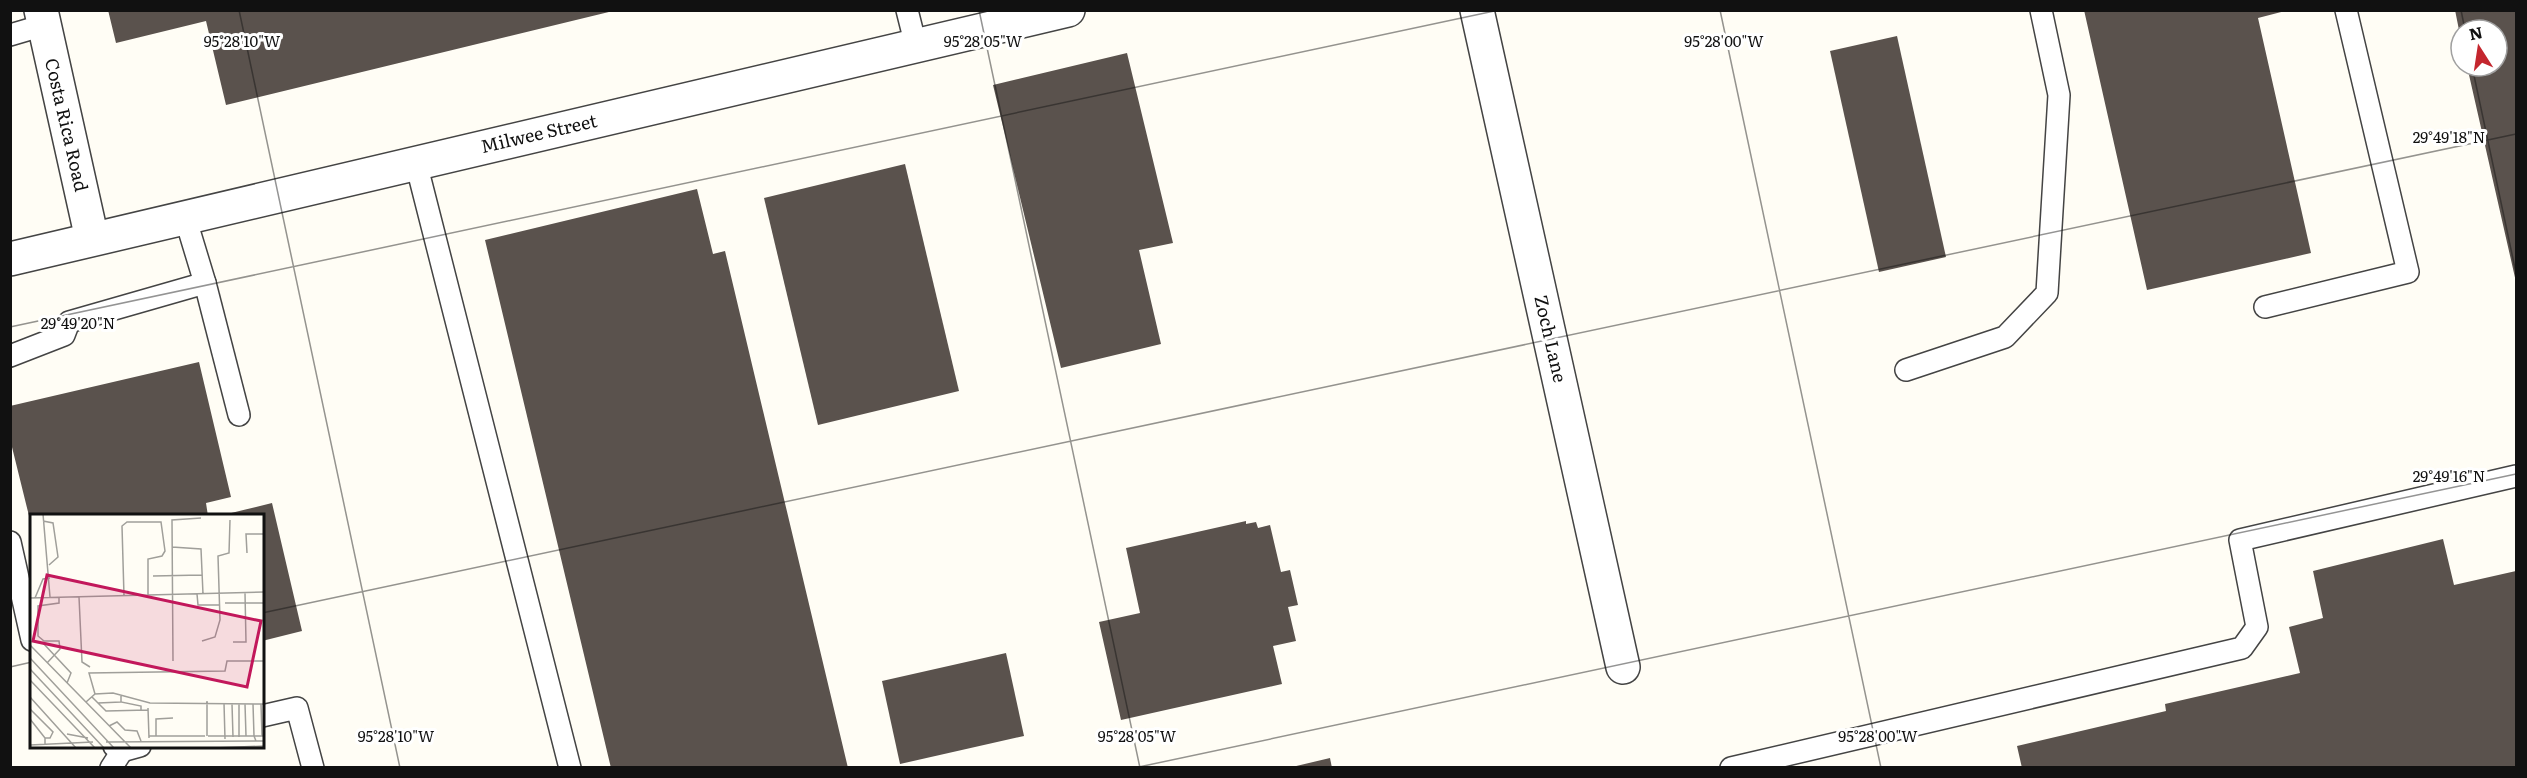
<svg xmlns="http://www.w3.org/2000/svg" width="2527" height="778" font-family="Literata,serif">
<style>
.building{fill:#5a524d}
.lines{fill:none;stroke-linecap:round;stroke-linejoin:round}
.service-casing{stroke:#444;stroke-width:24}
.minor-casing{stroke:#444;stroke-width:36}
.service{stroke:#fff;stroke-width:21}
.minor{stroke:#fff;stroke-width:33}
.ticks{fill:none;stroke:#111;stroke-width:1.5;stroke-opacity:0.45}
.labels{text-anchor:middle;stroke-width:6;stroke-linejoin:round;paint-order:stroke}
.street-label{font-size:18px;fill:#111;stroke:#fff}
.inset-road{fill:none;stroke:#a09f9a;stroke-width:1.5}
.view{fill:#c2185b;fill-opacity:0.15;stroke:#c2185b;stroke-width:3}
.inset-edge{fill:none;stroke:#111;stroke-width:3}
.ticks-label{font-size:15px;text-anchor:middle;fill:#111;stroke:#fff;stroke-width:6;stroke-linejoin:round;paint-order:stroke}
</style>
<rect width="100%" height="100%" fill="#fffdf5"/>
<g class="building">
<polygon points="108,10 612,10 613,11 226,105 206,21 116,43"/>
<polygon points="2084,10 2289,10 2258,18 2311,253 2147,290"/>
<polygon points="2455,10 2516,10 2516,282 2467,66 2497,66 2497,30 2461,30 2460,35"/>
<polygon points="1897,36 1946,257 1879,272 1830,51"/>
<polygon points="1127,53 1173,243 1139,250 1161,344 1061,368 993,85"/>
<polygon points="905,164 959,391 818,425 764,198"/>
<polygon points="697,189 713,254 725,251 848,768 611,768 485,240"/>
<polygon points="199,362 231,497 206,503 208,516 32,516 31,524 10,439 10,406"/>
<polygon points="272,503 302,631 262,641 262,516 223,515"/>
<polygon points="1246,521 1246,524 1256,522 1258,528 1270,525 1281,572 1290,570 1298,605 1288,607 1296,641 1273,646 1282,684 1121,720 1099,622 1140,613 1126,548"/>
<polygon points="2443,539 2454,585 2516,571 2516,768 2022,768 2017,746 2166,711 2165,704 2300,673 2289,627 2323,618 2313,571"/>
<polygon points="1006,653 1024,736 900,764 882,681"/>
<polygon points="1330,758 1332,768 1292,768 1292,767"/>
</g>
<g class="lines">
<defs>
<g id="service">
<polyline points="907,10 916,46"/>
<polyline points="10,35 44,25"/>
<polyline points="416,163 570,768"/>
<polyline points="205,283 239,415"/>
<polyline points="2265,307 2408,272 2346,10"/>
<polyline points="10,356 64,335 69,322 205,283 185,217"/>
<polyline points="1906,370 2005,337 2047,293 2059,95 2041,10"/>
<polyline points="10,542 32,640"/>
<polyline points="262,716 297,708 313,768"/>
<polyline points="114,746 122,751 140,746"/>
<polyline points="111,768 122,751"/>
<polyline points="1731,768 2242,648 2257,627 2240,540 2516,476"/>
</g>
<g id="minor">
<polyline points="41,10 92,239"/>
<polyline points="1477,10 1623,667"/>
<polyline points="10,259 1068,10"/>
</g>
</defs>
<use href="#service" class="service-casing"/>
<use href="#minor" class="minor-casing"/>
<use href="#service" class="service"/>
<use href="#minor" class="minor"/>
</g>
<path class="ticks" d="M239 10 400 768M979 10 1140 768M1720 10 1881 768M2461 10 2465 30M2472 66 2516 273M10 327 1499 10M262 613 2516 134M10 667 32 662M1134 768 2516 474"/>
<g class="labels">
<g class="street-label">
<text transform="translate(66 125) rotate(77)" y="6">Costa Rica Road</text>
<text transform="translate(539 134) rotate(-13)" y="6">Milwee Street</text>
<text transform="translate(1550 339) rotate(77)" y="6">Zoch Lane</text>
</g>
</g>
<g transform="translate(30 514)">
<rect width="234" height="234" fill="#fffdf5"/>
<path class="inset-road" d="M13 0 20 83M13 7 23 9 28 43 19 51M142 33 171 35 173 80M217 39 216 20H234M123 62 172 61M167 80 168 91H190M94 82 92 12 97 8H131L135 37 132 42 118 45V81M49 83 52 148 60 153M0 84 234 78M5 84 13 65 20 64M195 89H234M172 127 185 123 190 106 188 42 199 39 200 6M12 128 41 159 37 169M203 128H216L215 79M0 131 101 234M0 144 84 234M143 147 142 6 171 4M17 149 30 135 29 127H14L8 122V92L29 89V83M0 155 74 234M0 166 65 234M65 180 59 159 195 157 197 147H234M91 181V188L111 192V196M0 183 46 234M62 183 76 197 118 196M56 188 65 180 83 179 120 189 234 190M68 189 91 188M194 189 195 225M202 190 203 223M209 190V223M215 190 216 222M223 190 224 222H234M231 190 232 222M118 194 119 224M0 195 23 218 20 224H15V230M0 205 15 224M79 212 87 208 95 216 107 217 111 227M37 220 58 224M119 222H175M126 222V205L143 204M177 222V187M178 222H224L226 227M76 228 234 227M0 231 63 228M184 234 234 232"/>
<path class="view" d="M17 61 231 107 217 173 3 127Z"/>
<rect width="234" height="234" class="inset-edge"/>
</g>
<g class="ticks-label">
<text x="1724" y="47">95°28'00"W</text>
<text x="242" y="47">95°28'10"W</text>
<text x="983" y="47">95°28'05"W</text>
<text x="2449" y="143">29°49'18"N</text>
<text x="78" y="329">29°49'20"N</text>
<text x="2449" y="482">29°49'16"N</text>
<text x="396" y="742">95°28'10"W</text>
<text x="1137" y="742">95°28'05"W</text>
<text x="1878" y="742">95°28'00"W</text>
</g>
<rect width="2527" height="778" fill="none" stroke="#111111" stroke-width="24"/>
<g transform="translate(2479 48) rotate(348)"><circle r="28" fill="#ffffff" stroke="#a0a0a0" stroke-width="1.5"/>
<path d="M0-4.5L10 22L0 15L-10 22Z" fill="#c4262e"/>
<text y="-9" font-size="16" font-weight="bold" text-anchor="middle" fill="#111111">N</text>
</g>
</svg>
